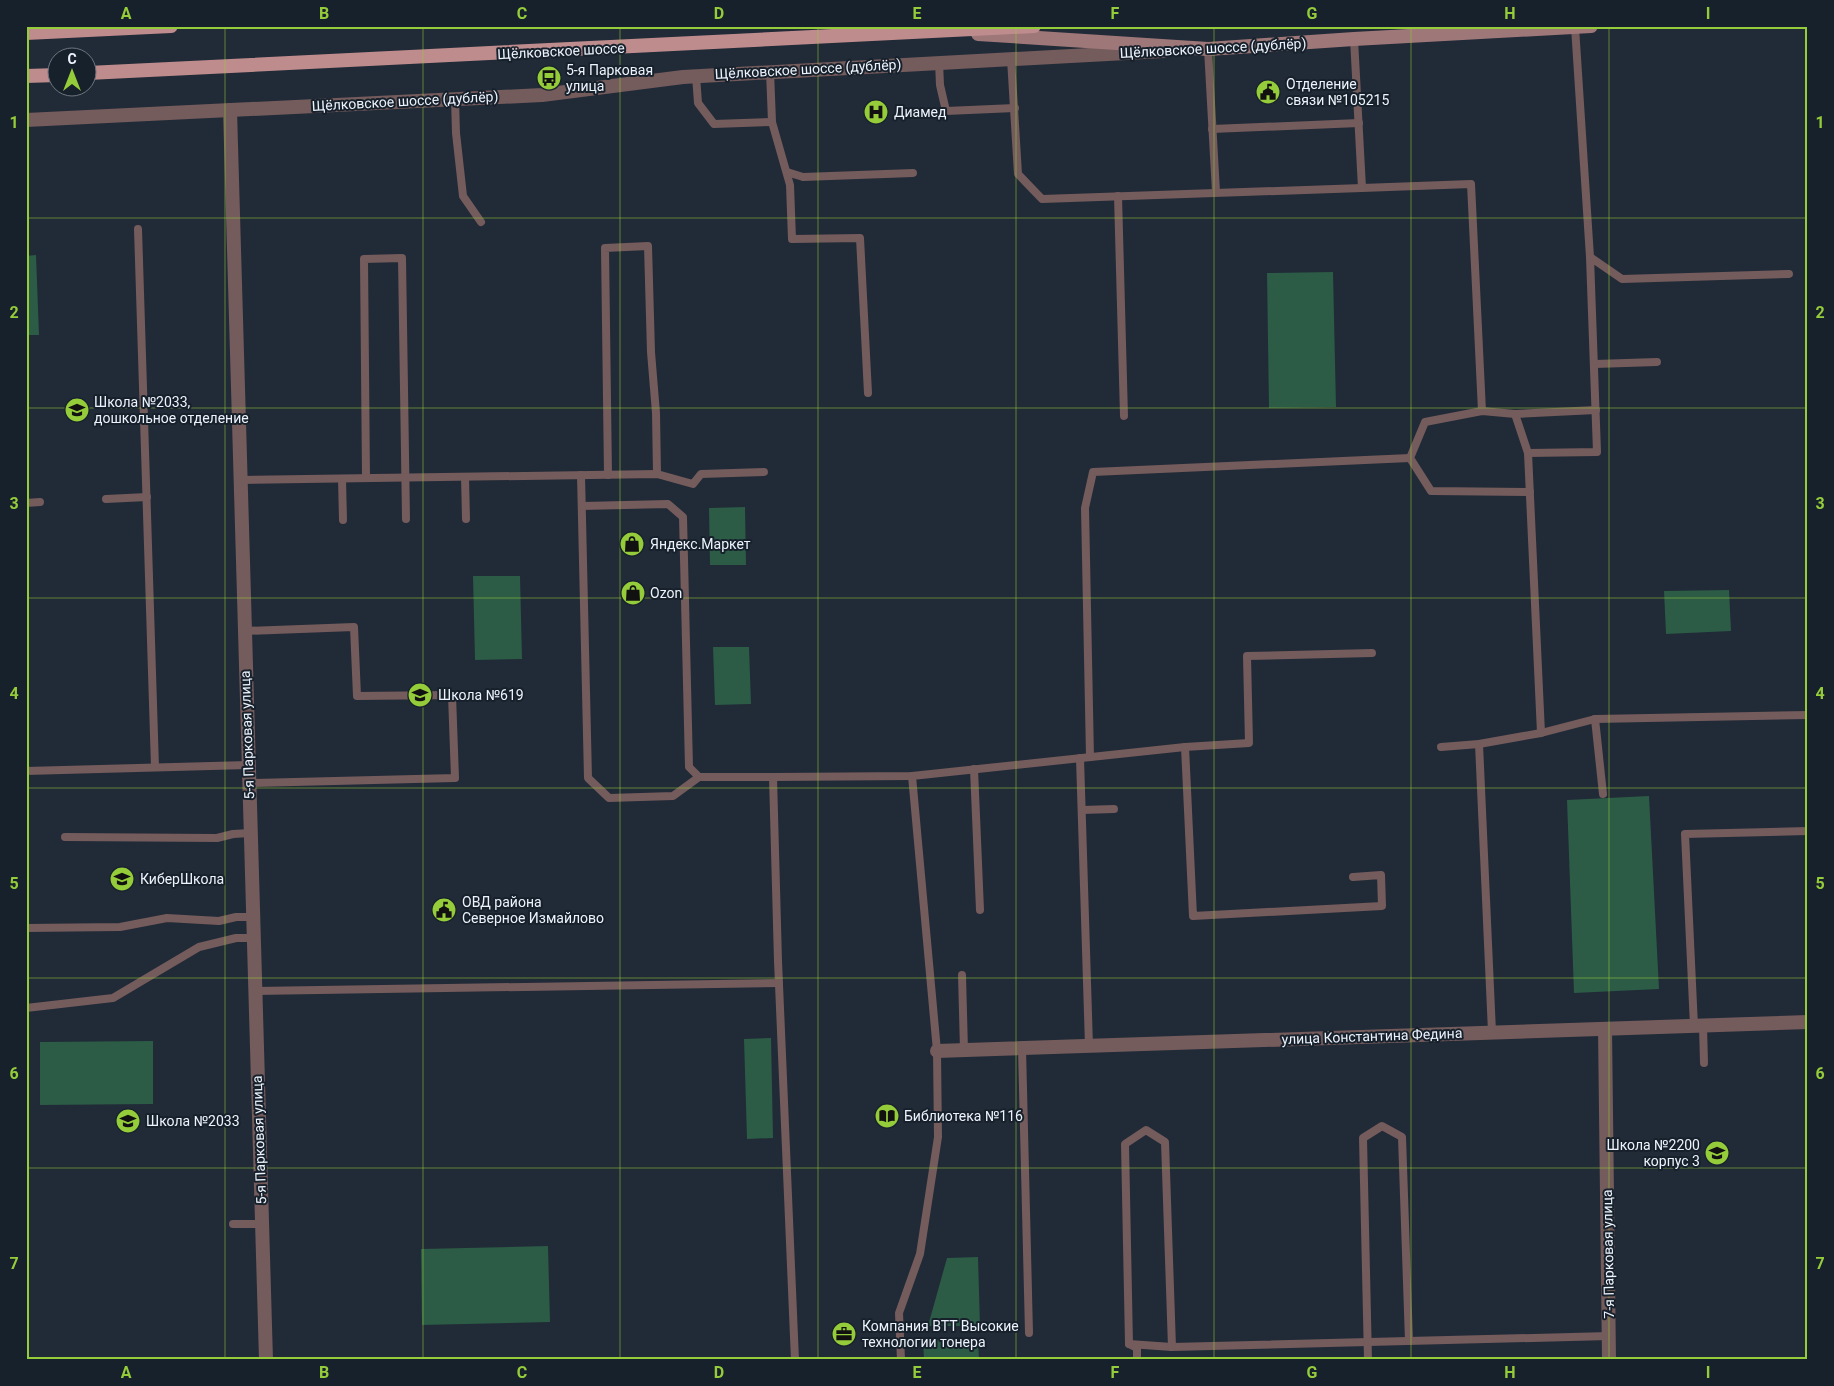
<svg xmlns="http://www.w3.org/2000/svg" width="1834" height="1386" font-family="Roboto,sans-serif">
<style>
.green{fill:#2c5b46}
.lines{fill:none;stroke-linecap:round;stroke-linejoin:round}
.service{stroke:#745b5c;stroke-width:8}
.minor{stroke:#745b5c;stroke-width:14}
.tertiary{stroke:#745b5c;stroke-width:14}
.secondary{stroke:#9e7778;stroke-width:14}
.primary{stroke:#be8c8d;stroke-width:14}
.grid{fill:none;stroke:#95cc3a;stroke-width:1;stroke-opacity:0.55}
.labels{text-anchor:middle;stroke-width:4;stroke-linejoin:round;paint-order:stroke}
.street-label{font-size:14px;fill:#edf3fc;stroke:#17212c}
.poi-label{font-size:14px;fill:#edf3fc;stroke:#17212c;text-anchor:start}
.neatline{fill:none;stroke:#95cc3a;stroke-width:2}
.grid-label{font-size:16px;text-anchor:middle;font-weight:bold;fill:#95cc3a}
</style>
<rect width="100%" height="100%" fill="#212a37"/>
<g class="green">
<polygon points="36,255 39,335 26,335 26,256"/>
<polygon points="1333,272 1336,407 1269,408 1267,273"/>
<polygon points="745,507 746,565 710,565 709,508"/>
<polygon points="473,576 520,576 522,659 475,660"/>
<polygon points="1729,590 1731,631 1666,634 1664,591"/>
<polygon points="713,647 749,647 751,704 715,705"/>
<polygon points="1649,796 1659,989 1574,993 1567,800"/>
<polygon points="771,1038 773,1138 747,1139 744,1039"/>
<polygon points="153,1041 153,1104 40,1105 40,1042"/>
<polygon points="548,1246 550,1322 422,1325 421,1249"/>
<polygon points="978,1257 980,1326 928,1326 947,1258"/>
<polygon points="978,1339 979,1360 924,1360 923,1340"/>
</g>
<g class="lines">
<g class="service">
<polyline points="1575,27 1590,257"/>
<polyline points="1354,39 1362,188 1471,184 1482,411"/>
<polyline points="1208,49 1216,192"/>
<polyline points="1011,59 1018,174 1042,199 1362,188"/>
<polyline points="939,62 940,85 946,111 1015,108"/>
<polyline points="770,71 772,122 790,185 792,239 860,238 868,393"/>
<polyline points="696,76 698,103 714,124 772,122"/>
<polyline points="455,99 456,133 463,196 481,222"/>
<polyline points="1212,129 1359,123"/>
<polyline points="787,172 803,177 913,173"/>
<polyline points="1118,196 1124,416"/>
<polyline points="138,229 155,767"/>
<polyline points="1595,364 1657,362"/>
<polyline points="1515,414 1528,453 1541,733"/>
<polyline points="1528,453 1597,452 1590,257 1622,279 1789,274"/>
<polyline points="581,475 588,778 609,798 673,796 699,777 773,777"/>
<polyline points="608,475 605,248 648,246 651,352 656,413 657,474"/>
<polyline points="465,477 466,519"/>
<polyline points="366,478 364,259 402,258 406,519"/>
<polyline points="342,479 343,520"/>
<polyline points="240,480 657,474 693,484 701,474 764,472"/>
<polyline points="1530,492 1431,491 1410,458 1425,422 1482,411 1515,414 1596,410"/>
<polyline points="106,499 147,497"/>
<polyline points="26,503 40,502"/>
<polyline points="582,506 668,504 683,517 689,767 699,777"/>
<polyline points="244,631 354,627 357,696 452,695 455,778 249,783"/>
<polyline points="1595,719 1603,794"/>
<polyline points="1185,747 1193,916 1382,906 1381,875 1353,877"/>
<polyline points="1441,747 1479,744"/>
<polyline points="1090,757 1085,508 1093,472 1410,458"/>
<polyline points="1080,758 1089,1046"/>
<polyline points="974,769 980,910"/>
<polyline points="26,771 248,765"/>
<polyline points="1082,810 1114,809"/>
<polyline points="65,837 217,838 233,834 250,833"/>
<polyline points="26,928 120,927 167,918 219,921 236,917 253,917"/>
<polyline points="962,975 964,1050"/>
<polyline points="255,991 779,983"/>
<polyline points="26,1008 113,998 199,947 236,938 254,938"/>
<polyline points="1694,1026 1685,834 1808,831"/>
<polyline points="1703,1026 1704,1063"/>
<polyline points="1492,1032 1479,744 1541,733 1595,719 1808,715"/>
<polyline points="1022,1048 1029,1333"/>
<polyline points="233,1224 262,1224"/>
<polyline points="1129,1344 1172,1347 1609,1336"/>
<polyline points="795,1360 778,961 773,777 912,776 1185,747 1249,743 1247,656 1372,653"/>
<polyline points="901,1360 899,1313 920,1254 938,1137 937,1051 912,776"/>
<polyline points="1137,1360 1137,1348 1129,1344 1125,1144 1146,1130 1165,1142 1172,1347"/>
<polyline points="1368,1360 1363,1138 1382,1126 1402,1137 1409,1341"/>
</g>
<g class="minor">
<polyline points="230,110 266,1360"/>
<polyline points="1605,1029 1609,1360"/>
<polyline points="937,1051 1808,1022"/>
</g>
<polyline class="tertiary" points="26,120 542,95 683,77 1163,51"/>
<polyline class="secondary" points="978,34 1208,49 1354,39 1591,26"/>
<g class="primary">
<polyline points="26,33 171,26"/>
<polyline points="88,73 1034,26"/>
<polyline points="26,76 58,75"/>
</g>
</g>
<path class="grid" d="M225 26V1360M423 26V1360M620 26V1360M818 26V1360M1016 26V1360M1214 26V1360M1411 26V1360M1609 26V1360M26 218H1808M26 408H1808M26 598H1808M26 788H1808M26 978H1808M26 1168H1808"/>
<defs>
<symbol id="bus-disc" viewBox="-11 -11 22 22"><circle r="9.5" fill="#95cc3a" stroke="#17212c"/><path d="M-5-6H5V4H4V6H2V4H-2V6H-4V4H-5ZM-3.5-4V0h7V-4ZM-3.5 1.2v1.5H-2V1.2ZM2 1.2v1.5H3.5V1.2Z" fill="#111"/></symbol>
<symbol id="civic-disc" viewBox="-11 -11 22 22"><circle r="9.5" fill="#95cc3a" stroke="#17212c"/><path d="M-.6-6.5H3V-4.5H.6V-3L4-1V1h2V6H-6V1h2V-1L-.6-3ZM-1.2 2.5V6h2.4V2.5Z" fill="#111"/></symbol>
<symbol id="hospital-disc" viewBox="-11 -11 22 22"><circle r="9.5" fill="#95cc3a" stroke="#17212c"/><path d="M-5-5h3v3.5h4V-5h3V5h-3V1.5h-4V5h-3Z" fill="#111"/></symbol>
<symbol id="school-disc" viewBox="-11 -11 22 22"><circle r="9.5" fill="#95cc3a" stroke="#17212c"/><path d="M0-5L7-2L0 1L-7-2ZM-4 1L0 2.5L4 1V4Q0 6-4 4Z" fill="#111"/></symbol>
<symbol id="shop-disc" viewBox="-11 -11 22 22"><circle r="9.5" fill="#95cc3a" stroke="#17212c"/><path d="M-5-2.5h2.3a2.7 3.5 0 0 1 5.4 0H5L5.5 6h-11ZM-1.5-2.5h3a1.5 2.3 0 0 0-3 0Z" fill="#111"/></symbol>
<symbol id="library-disc" viewBox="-11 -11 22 22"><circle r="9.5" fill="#95cc3a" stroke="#17212c"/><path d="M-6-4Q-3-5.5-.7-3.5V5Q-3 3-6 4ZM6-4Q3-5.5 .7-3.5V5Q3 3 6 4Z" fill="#111"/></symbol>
<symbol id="office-disc" viewBox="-11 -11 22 22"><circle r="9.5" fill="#95cc3a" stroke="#17212c"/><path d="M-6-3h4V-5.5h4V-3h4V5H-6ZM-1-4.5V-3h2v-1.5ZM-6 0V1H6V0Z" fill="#111"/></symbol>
</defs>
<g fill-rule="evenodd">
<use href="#bus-disc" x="535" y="64" width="28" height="28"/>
<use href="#civic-disc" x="1254" y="78" width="28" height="28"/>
<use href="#hospital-disc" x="862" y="98" width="28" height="28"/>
<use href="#school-disc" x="63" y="396" width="28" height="28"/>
<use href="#shop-disc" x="618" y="530" width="28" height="28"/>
<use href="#shop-disc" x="619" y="579" width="28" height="28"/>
<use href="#school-disc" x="406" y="681" width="28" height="28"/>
<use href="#school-disc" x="108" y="865" width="28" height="28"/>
<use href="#civic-disc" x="430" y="896" width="28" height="28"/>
<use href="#library-disc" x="873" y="1102" width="28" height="28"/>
<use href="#school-disc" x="114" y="1107" width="28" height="28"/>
<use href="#school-disc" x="1703" y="1139" width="28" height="28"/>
<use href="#office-disc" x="830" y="1320" width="28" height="28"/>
</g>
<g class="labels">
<g class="street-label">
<text transform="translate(1213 48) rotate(-3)" y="5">Щёлковское шоссе (дублёр)</text>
<text transform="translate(561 51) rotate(-3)" y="5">Щёлковское шоссе</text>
<text transform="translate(808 69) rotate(-3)" y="5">Щёлковское шоссе (дублёр)</text>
<text transform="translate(405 101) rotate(-3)" y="5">Щёлковское шоссе (дублёр)</text>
<text transform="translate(247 735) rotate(-92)" y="5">5-я Парковая улица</text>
<text transform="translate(1372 1036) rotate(-2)" y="5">улица Константина Федина</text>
<text transform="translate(259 1140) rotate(-92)" y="5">5-я Парковая улица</text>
<text transform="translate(1608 1254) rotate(-91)" y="5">7-я Парковая улица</text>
</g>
<g class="poi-label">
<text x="566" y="75">5-я Парковая<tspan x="566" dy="16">улица</tspan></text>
<text x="1286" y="89">Отделение<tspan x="1286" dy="16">связи №105215</tspan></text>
<text x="894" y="117">Диамед</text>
<text x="94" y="407">Школа №2033,<tspan x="94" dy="16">дошкольное отделение</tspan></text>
<text x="650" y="549">Яндекс.Маркет</text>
<text x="650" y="598">Ozon</text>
<text x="438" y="700">Школа №619</text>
<text x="140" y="884">КиберШкола</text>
<text x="462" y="907">ОВД района<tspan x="462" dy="16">Северное Измайлово</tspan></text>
<text x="904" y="1121">Библиотека №116</text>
<text x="146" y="1126">Школа №2033</text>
<text x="1700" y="1150" text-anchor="end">Школа №2200<tspan x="1700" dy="16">корпус 3</tspan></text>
<text x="862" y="1331">Компания ВТТ Высокие<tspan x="862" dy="16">технологии тонера</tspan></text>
</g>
</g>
<rect width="1834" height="1386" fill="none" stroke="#17212c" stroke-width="55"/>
<g transform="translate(72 72)"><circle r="24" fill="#17212c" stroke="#6d757f"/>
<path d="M0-4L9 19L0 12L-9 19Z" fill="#95cc3a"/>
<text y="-8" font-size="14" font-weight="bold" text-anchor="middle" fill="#edf3fc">С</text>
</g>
<rect x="28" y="28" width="1778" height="1330" class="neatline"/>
<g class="grid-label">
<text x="126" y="19">A</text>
<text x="324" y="19">B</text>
<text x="522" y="19">C</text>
<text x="719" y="19">D</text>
<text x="917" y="19">E</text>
<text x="1115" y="19">F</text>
<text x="1312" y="19">G</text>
<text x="1510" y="19">H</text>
<text x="1708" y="19">I</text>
<text x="14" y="128">1</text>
<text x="1820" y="128">1</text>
<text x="14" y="318">2</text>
<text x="1820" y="318">2</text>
<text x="14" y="509">3</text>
<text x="1820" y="509">3</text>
<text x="14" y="699">4</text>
<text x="1820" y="699">4</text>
<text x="14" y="889">5</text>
<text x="1820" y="889">5</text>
<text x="14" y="1079">6</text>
<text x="1820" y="1079">6</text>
<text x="14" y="1269">7</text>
<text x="1820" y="1269">7</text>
<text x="126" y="1378">A</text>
<text x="324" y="1378">B</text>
<text x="522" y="1378">C</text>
<text x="719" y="1378">D</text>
<text x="917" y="1378">E</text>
<text x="1115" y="1378">F</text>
<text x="1312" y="1378">G</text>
<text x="1510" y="1378">H</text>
<text x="1708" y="1378">I</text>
</g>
</svg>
